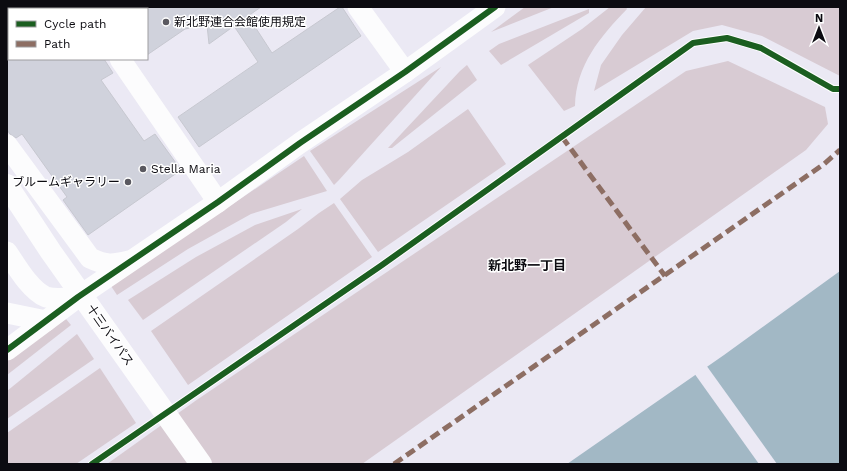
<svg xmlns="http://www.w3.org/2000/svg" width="847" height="471" font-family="'Work Sans','Noto Sans JP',sans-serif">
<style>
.green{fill:#d8cbd3}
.water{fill:#a2b8c5}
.pier{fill:#ebe9f4}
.building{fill:#d0d2dc;stroke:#c7c8d0}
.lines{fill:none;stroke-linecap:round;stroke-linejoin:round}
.minor{stroke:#fcfcfd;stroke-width:21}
.trunk{stroke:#fcfcfd;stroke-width:22}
.quiet{stroke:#8d6e63;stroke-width:5;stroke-dasharray:10 5;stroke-linecap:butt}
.cycleway-casing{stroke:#fff;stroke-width:8}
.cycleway{stroke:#1b5e20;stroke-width:6}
.poi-dot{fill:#5a5960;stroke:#fff;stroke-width:1.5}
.labels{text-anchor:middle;stroke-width:3;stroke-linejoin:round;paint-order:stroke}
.poi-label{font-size:12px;fill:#0c0b11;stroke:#fff;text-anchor:start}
.street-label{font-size:12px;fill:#0c0b11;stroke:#fff}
.neighbourhood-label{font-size:13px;font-weight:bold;fill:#0c0b11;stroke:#fff}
</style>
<rect width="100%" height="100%" fill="#ebe9f4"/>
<g class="green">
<polygon points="525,7 554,7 491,32"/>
<path d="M610 7H626L627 9C600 37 576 65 575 106L564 111 528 65 582 29Z"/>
<polygon points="646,7 840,7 840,76 762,36 722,25 693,31 594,91 601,65 622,35"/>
<polygon points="589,9 589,13 501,65 489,51 499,44"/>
<polygon points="728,61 825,107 828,124 806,150 362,464 107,464 198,399 686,71"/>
<polygon points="467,65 477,80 392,148 388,148 460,71"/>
<polygon points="441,67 339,180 334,185 310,151"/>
<polygon points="468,109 506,164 378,252 340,199 362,180 408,152"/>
<polygon points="304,156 327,191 251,214 188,249 117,295 111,286"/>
<polygon points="334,203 372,257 188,385 151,331 298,229 319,213"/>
<polygon points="302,209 286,222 143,320 128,300 196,257 255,225"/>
<polygon points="66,319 71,325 7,375 7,360"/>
<polygon points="77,334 94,359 7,419 7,391"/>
<polygon points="100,368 136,423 76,464 7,464 7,433"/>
</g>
<polygon class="water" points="840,271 840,464 567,464 724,355"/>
<polygon class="pier" points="706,365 777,464 759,464 694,373"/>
<g class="building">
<polygon points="147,7 261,7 248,16 272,53 340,7 342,7 361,36 199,147 178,117 258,62 234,26 209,44 207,25 185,29 147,55"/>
<polygon points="7,59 104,59 113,73 101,80 144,141 155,134 181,170 88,235 63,200 67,197 22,134 16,138 10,134 7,130"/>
</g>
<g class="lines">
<g class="minor">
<polyline points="84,7 86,9"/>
<polyline points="358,7 405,72"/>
<polyline points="7,10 11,7"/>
<polyline points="120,59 218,202"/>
<path d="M7 145 90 258C107 266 112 265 129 261"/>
<path d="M7 252C17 267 30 290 46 297 56 300 68 298 78 297"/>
<polyline points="7,313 46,321"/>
<polyline points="7,350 78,297 218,202 300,143 405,72 495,7"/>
</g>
<polyline class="trunk" points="7,185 51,252 201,464"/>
<g class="quiet">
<polyline points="562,137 665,276"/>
<polyline points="394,464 824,164 840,150"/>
</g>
<defs>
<g id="cycleway">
<polyline points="7,350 78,297 218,202 300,143 405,72 495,7"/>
<polyline points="92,464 382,265 693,43 727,38 761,48 833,89 840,89"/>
</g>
</defs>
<use href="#cycleway" class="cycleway-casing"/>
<use href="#cycleway" class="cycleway"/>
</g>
<g class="poi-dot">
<circle cx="166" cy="22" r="4"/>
<circle cx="143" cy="169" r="4"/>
<circle cx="128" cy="182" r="4"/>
</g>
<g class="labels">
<g class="poi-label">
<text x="174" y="26">新北野連合会館使用規定</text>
<text x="151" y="173">Stella Maria</text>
<text x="120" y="186" text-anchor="end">ブルームギャラリー</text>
</g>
<g class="street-label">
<text transform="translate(110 335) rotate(55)" y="4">十三バイパス</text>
</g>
<g class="neighbourhood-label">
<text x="527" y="270">新北野一丁目</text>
</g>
</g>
<rect width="847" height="471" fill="none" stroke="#0c0b11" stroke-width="16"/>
<rect x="8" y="8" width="140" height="52" fill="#ffffff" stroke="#9e9da0"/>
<rect x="16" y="21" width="20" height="6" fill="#1b5e20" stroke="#9e9da0"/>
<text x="44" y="28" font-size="12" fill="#0c0b11">Cycle path</text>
<rect x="16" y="41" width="20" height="6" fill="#8d6e63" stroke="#9e9da0"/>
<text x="44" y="48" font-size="12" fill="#0c0b11">Path</text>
<g transform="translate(819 28)" stroke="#ffffff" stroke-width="3" paint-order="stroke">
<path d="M0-3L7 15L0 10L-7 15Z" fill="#0c0b11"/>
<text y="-6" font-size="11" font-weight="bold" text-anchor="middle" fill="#0c0b11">N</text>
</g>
</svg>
